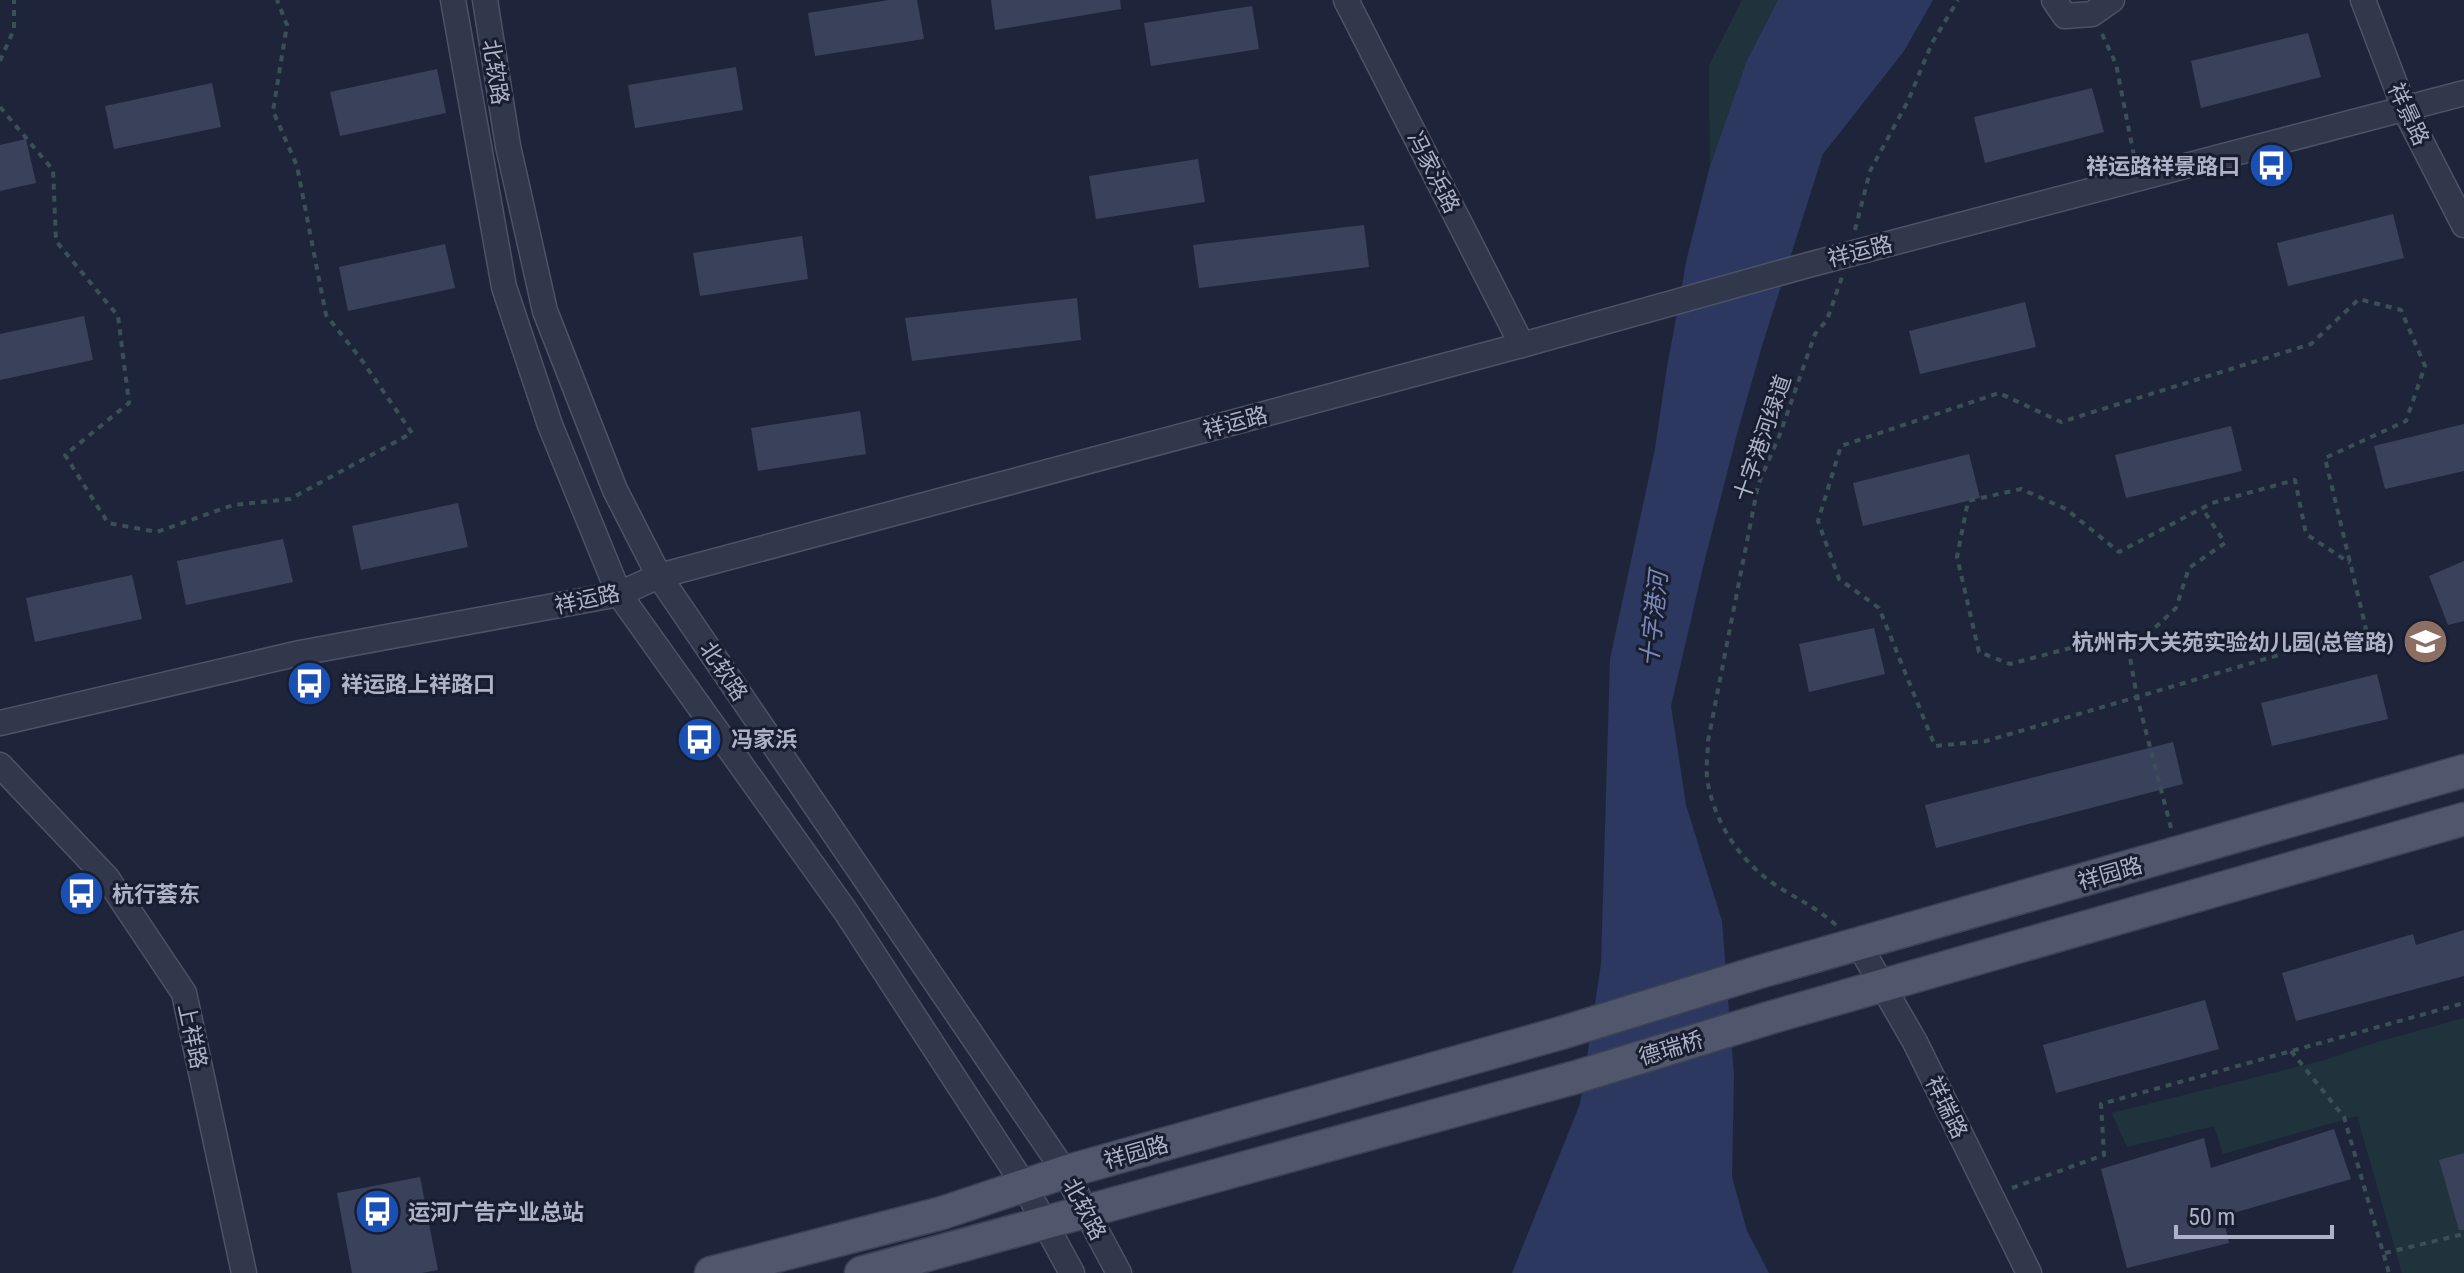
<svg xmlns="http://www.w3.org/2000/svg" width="2464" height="1273" font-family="'Roboto Condensed','Noto Sans SC',sans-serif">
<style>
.green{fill:#20333c}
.water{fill:#2c3860}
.building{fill:#3a425b}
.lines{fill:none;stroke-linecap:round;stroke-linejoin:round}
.minor-casing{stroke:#4d5266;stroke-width:27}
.major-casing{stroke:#3c4155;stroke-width:35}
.path{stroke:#3b4f56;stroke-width:4;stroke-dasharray:6 6;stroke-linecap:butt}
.minor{stroke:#32384b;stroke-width:24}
.major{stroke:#50566b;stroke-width:32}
.labels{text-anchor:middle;stroke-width:6;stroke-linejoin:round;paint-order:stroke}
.street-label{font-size:22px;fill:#adb2c8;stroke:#181d2f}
.poi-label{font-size:22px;font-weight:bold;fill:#adb2c8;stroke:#181d2f;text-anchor:start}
.water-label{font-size:24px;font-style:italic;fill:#7988b8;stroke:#181d2f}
</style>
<rect width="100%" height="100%" fill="#1e253b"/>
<g class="green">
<polygon points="1742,0 1778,0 1747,60 1710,166 1709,65"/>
<polygon points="2464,1018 2464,1273 2402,1273 2357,1116 2223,1154 2214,1126 2127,1147 2112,1113 2325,1060 2374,1043"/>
</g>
<polygon class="water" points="1778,0 1933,0 1904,51 1823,154 1762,346 1738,430 1704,563 1671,706 1686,805 1722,921 1734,1075 1732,1177 1747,1231 1769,1273 1512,1273 1580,1104 1601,964 1610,659 1655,449 1666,373 1687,258 1710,166 1747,60"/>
<g class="building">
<polygon points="889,0 917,0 924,39 815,56 808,13"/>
<polygon points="991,0 1120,0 1121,9 995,30"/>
<polygon points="1252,6 1259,49 1151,66 1144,23"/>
<polygon points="2308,33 2321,77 2201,108 2191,61"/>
<polygon points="736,67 743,110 635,128 628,85"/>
<polygon points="437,69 446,113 340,136 330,92"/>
<polygon points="212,83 221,127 114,149 105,106"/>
<polygon points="2092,88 2104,132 1985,163 1974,117"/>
<polygon points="26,139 36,183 0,191 0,145"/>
<polygon points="1198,159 1205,202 1096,219 1089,176"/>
<polygon points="2393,214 2404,258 2288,286 2277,243"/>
<polygon points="1364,225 1369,267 1199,288 1193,245"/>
<polygon points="802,236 808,279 700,296 693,253"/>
<polygon points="445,244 455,288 348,311 339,267"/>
<polygon points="1077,298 1081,340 912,361 905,318"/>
<polygon points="2025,302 2036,347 1920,374 1909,331"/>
<polygon points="84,316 93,360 0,380 0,334"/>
<polygon points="860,411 866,454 758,471 751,428"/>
<polygon points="2464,424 2464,471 2385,489 2374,446"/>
<polygon points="2231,426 2242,471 2126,498 2115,455"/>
<polygon points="1969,454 1980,498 1863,526 1853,483"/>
<polygon points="458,503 468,547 361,570 352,526"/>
<polygon points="283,539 293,582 186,605 177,561"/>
<polygon points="2464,561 2464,621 2448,625 2429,576"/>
<polygon points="132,575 142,619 35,642 26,598"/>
<polygon points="1874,628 1885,674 1809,692 1799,644"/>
<polygon points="2377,674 2388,719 2272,746 2261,703"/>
<polygon points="2173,742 2183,784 1936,848 1925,805"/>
<polygon points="2464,930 2464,976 2296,1021 2282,973 2413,934 2416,945"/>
<polygon points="2205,1000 2219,1049 2056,1093 2043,1045"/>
<polygon points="2334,1129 2351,1179 2223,1216 2229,1243 2127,1268 2101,1169 2204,1138 2211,1168"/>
<polygon points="2464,1153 2464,1230 2459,1230 2439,1160"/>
<polygon points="420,1177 438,1270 422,1273 352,1273 337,1193"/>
</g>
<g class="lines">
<defs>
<g id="minor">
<polyline points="453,0 504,287 550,425 619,594 846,912 1024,1185 1072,1273"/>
<polyline points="485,0 508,146 545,311 615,490 659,576 1065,1172 1119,1273"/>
<polyline points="1346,0 1522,345"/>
<polyline points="2054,0 2065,16 2092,14 2112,0"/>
<polyline points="2363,0 2405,110 2464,225"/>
<polyline points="0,723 300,653 619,594 659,576 1522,345 1808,265 2464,93"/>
<polyline points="0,765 107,878 184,993 244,1273"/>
<polyline points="1859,945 1915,1042 2029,1273"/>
</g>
<g id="major">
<polyline points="711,1273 942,1213 1065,1172 1561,1033 1756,973 2464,771"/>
<polyline points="861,1273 1573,1078 1769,1018 2464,819"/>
</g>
</defs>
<use href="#minor" class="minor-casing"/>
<use href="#major" class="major-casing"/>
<g class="path">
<polyline points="2102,34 2116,64 2134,156"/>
<polyline points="0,61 14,29 14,0"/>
<polyline points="0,107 53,170 56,241 118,316 129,403 65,455 108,523 157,532 233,505 290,499 412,433 361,359 326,315 297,166 273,111 287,25 277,0"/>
<polyline points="1855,230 1870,171 1908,101 1932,43 1958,0"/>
<polyline points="2129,652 2176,608 2189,568 2225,543 2202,508"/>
<polyline points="2171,828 2137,697 2366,629 2325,458 2406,421 2425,366 2401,310 2359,299 2311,344 2061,422 1999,393 1841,446 1818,521 1839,579 1879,608 1935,746 1986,741 2137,697 2129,652 2078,646 2010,664 1979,652 1957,557 1968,501 2021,489 2066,509 2119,552 2212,503 2295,480 2306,534 2350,563"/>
<path d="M1836 925C1818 909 1800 900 1780 888 1743 865 1716 826 1708 784 1705 770 1708 755 1708 741L1758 485 1780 434 1815 334 1827 320 1842 277"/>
<polyline points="2291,1051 2344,1117 2389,1273"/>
<polyline points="2012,1188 2104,1155 2101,1104 2464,1003"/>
<polyline points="2385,1253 2464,1234"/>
</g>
<use href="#minor" class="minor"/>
<use href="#major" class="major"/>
</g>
<defs>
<symbol id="bus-disc" viewBox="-11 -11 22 22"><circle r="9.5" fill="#1a4fb4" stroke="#181d2f"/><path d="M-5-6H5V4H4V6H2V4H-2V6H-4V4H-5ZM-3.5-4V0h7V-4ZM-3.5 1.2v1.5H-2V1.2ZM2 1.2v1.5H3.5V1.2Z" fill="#fff"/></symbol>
<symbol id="school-disc" viewBox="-11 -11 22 22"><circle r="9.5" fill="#8d6e63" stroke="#181d2f"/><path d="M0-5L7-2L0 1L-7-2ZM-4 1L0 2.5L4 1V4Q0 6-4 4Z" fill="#fff"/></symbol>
</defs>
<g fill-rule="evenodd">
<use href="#bus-disc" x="2246" y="140" width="51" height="51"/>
<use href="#school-disc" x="2400" y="616" width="51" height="51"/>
<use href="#bus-disc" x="284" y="658" width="51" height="51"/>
<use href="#bus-disc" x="674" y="714" width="51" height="51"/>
<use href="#bus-disc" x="56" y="868" width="51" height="51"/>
<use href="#bus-disc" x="352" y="1186" width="51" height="51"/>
</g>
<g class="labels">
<g class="street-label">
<text transform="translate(496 72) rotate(81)" y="8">北软路</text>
<text transform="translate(2409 114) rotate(65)" y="8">祥景路</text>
<text transform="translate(1434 172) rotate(63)" y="8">冯家浜路</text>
<text transform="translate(1860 251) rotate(-14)" y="8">祥运路</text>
<text transform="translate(1235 422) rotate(-15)" y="8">祥运路</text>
<text transform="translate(1762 438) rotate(-71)" y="8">十字港河绿道</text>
<text transform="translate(587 599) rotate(-12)" y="8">祥运路</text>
<text transform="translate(724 671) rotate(56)" y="8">北软路</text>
<text transform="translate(2110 873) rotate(-16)" y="8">祥园路</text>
<text transform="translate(193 1036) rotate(78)" y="8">上祥路</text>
<text transform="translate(1671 1048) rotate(-17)" y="8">德瑞桥</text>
<text transform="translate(1947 1107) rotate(64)" y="8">祥瑞路</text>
<text transform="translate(1136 1152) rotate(-16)" y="8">祥园路</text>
<text transform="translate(1085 1209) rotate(62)" y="8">北软路</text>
</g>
<g class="poi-label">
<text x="2240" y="174" text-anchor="end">祥运路祥景路口</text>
<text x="2394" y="650" text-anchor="end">杭州市大关苑实验幼儿园(总管路)</text>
<text x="341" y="692">祥运路上祥路口</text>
<text x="731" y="747">冯家浜</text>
<text x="112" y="902">杭行荟东</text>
<text x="408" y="1220">运河广告产业总站</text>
</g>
<g class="water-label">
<text transform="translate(1654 619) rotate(-84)" y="8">十字港河</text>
</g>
</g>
<path d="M2176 1225v12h156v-12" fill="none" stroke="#adb2c8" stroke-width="4"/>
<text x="2188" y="1225" font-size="24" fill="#adb2c8" stroke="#181d2f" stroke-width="6" paint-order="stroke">50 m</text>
</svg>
